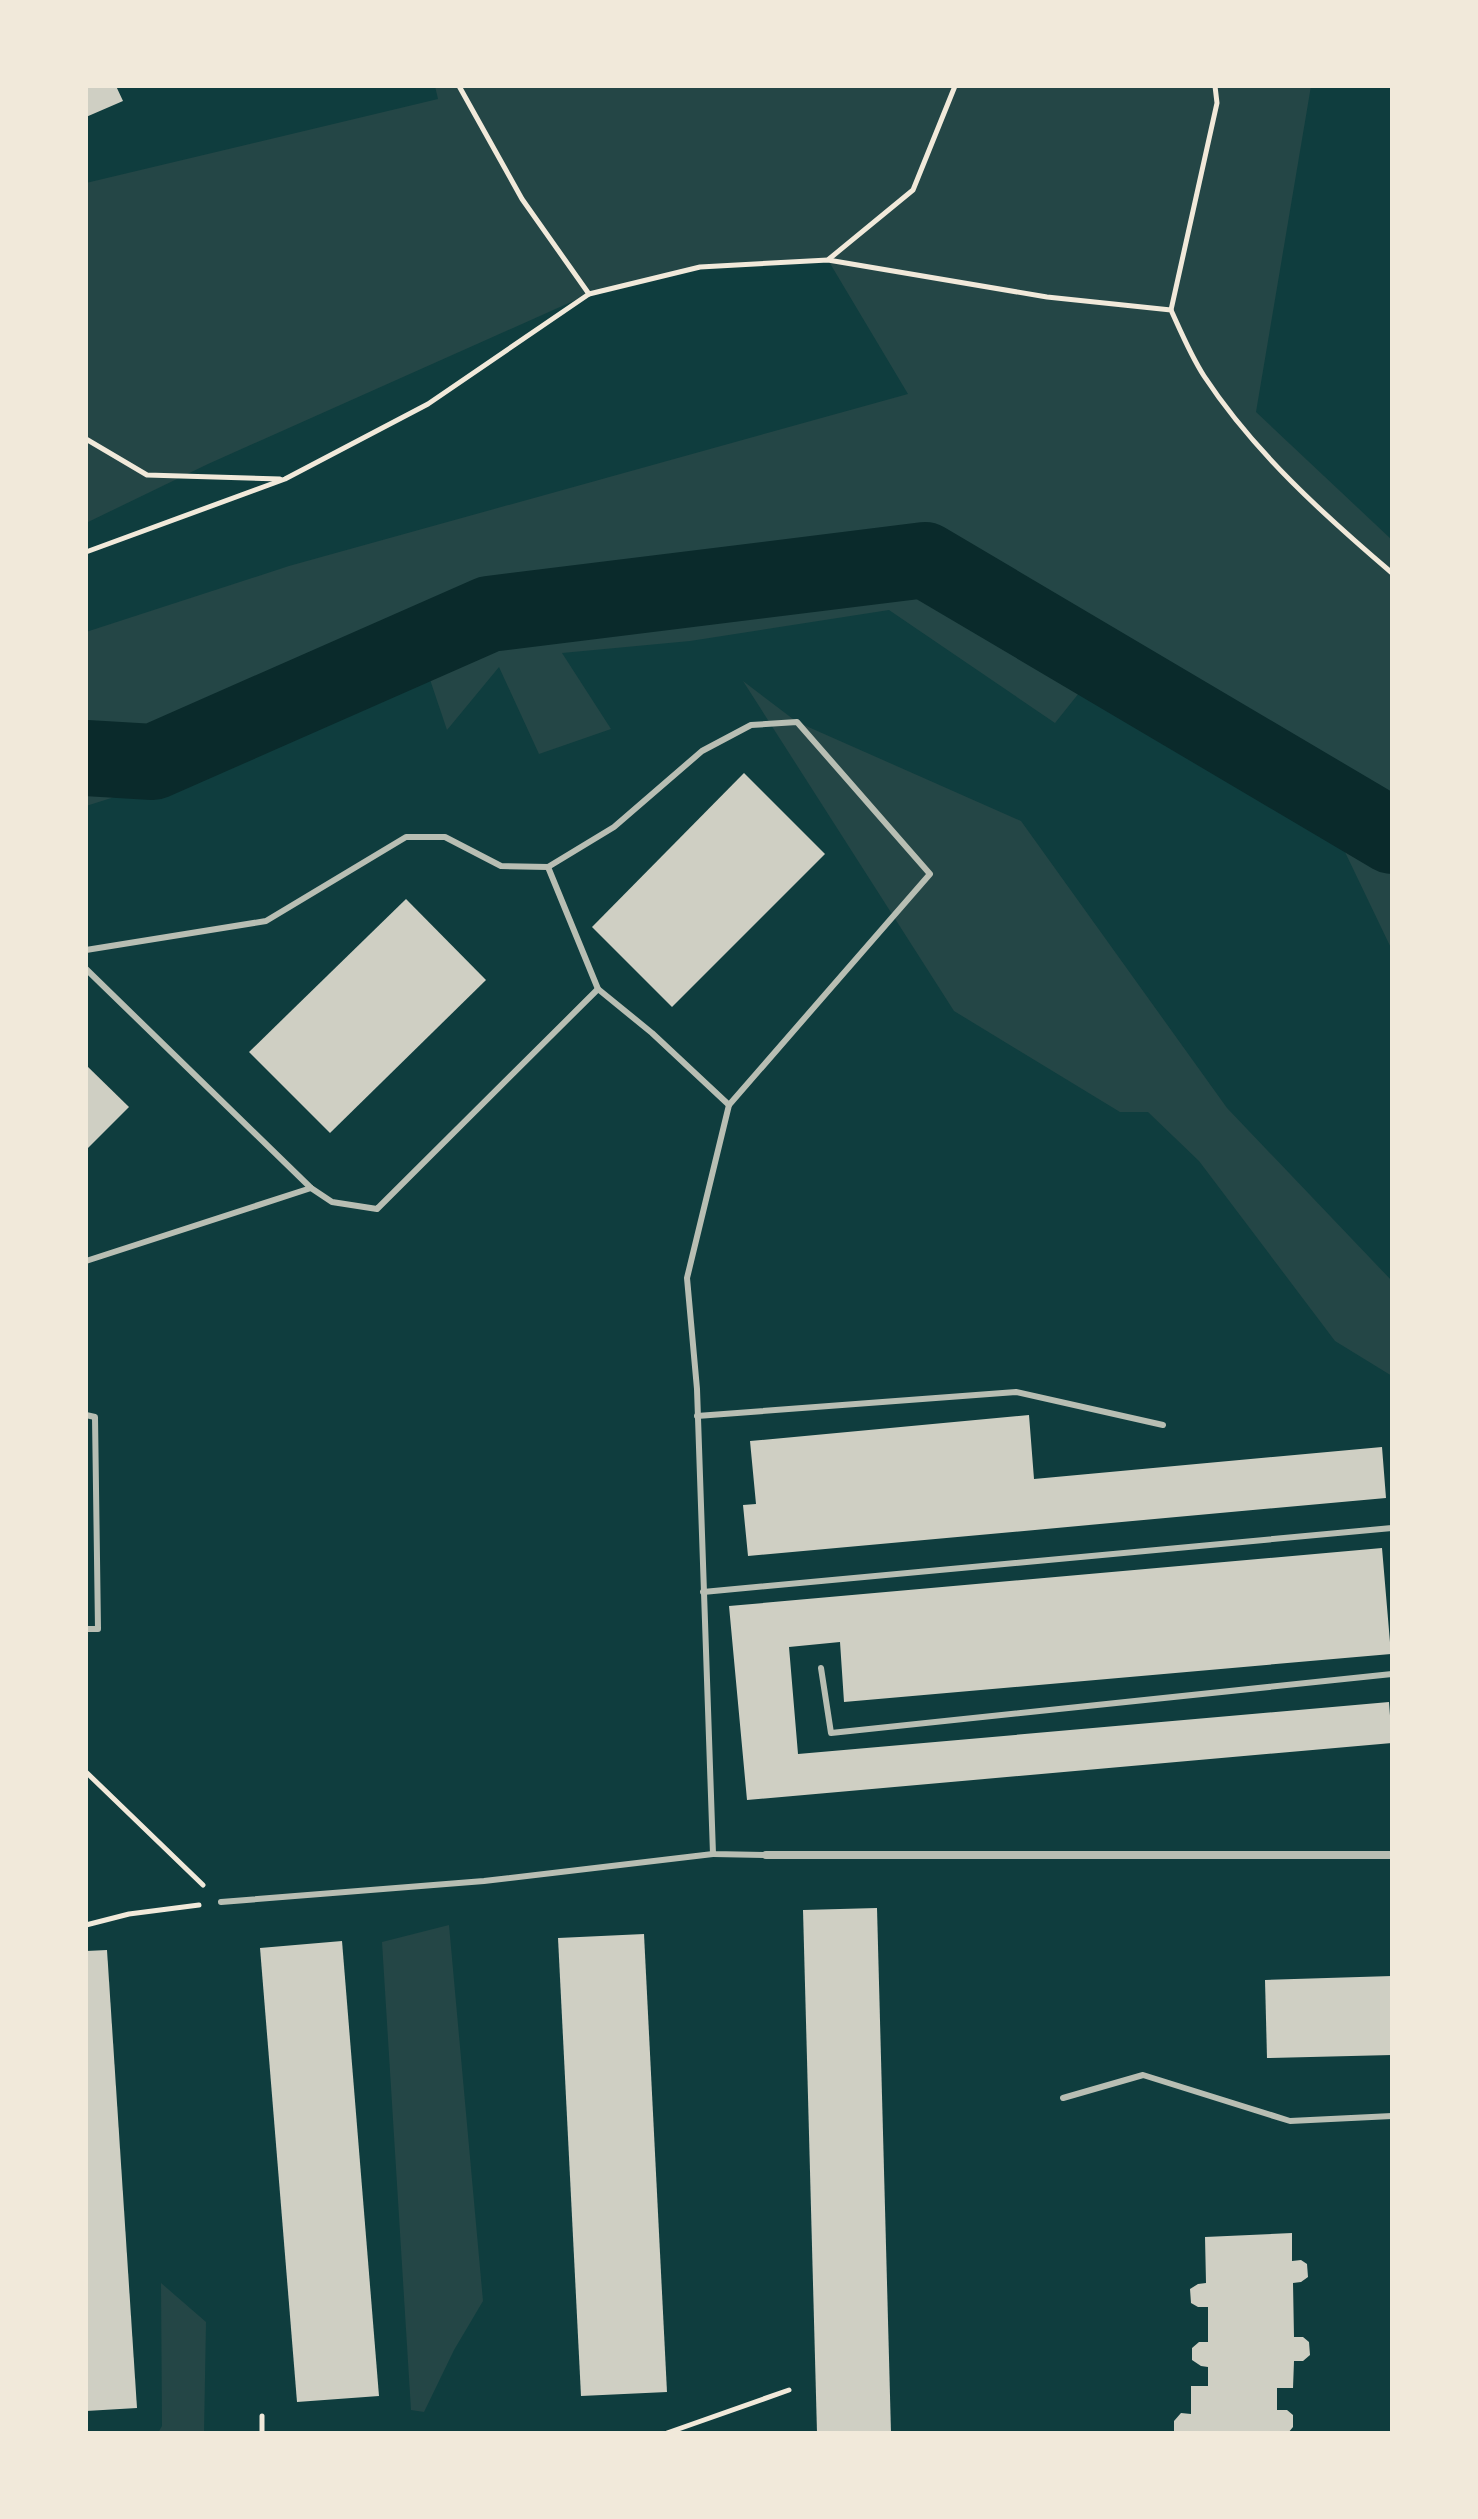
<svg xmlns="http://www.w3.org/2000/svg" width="1478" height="2519" font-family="Merriweather,serif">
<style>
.green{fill:#244646}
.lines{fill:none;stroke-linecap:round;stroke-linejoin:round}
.river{stroke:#0a2a2b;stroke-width:76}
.building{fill:#cfcfc3}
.path{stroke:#f1e9da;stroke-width:5}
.service{stroke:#b8beb3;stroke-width:6}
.minor{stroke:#b8beb3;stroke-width:8}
</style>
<rect width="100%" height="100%" fill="#0f3d3e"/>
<g class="green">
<polygon points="435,86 1311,86 1256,412 1392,540 1392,950 1345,852 1119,643 1055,723 889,610 690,641 562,653 611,729 539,754 499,667 447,730 412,626 187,723 143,788 86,806 86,632 289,566 908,394 828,260 700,267 589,294 208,464 86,523 86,183 438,99"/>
<polygon points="743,681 797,722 1021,821 1227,1108 1392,1281 1392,1376 1335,1341 1199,1161 1148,1112 1120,1112 954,1011"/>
<polygon points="449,1925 483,2301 454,2350 424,2412 411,2410 382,1942"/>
<polygon points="161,2283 206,2322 204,2433 158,2433 162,2426"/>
</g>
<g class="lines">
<polyline class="river" points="86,758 153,762 489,614 925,560 1392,836"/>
</g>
<g class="building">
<polygon points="86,86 116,86 123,101 86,117"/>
<polygon points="744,773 825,854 672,1007 592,927"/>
<polygon points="406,899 486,980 330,1133 249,1052"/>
<polygon points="86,1065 129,1107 86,1150"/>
<polygon points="1029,1415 1034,1479 1382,1447 1386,1498 748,1556 743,1505 756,1504 750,1441"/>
<polygon points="1382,1548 1391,1654 844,1702 840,1642 789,1647 798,1754 1389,1702 1392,1743 747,1800 729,1606"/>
<polygon points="877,1908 891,2433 817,2433 803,1910"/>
<polygon points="644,1934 667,2392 581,2396 558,1938"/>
<polygon points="342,1941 379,2396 297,2402 260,1948"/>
<polygon points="107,1950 137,2408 86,2411 86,1951"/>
<polygon points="1392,1976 1392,2055 1267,2058 1265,1980"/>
<polygon points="1292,2233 1292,2261 1301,2260 1307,2264 1308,2277 1301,2282 1293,2283 1294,2337 1303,2337 1309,2342 1310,2355 1303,2361 1294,2361 1293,2388 1277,2388 1277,2410 1287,2410 1293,2415 1293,2427 1288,2433 1174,2433 1174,2421 1181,2413 1191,2414 1191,2386 1208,2386 1208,2367 1201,2366 1192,2360 1192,2348 1199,2342 1208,2342 1208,2307 1198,2307 1191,2303 1190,2289 1198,2284 1206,2283 1205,2237"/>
</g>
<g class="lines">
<g class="path">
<path d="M459 86 522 199 589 294 700 267 828 260 1047 297 1171 310C1181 332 1191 356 1204 376 1254 452 1324 515 1392 573"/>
<polyline points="829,259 913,190 955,86"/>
<polyline points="1171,310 1217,103 1215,86"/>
<polyline points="86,439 147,475 280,479"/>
<polyline points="86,552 285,479 428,404 589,294"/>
<polyline points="86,1772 203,1885"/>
<polyline points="86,1925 129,1914 199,1905"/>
<polyline points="262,2416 262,2433"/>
<polyline points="667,2433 789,2390"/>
</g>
<g class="service">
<polyline points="86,950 266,921 406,837 445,837 501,866 548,867 614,827 702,751 751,725 797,722 930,874 729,1105 652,1033 598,989 548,867"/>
<polyline points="86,969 311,1188 332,1202 377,1209 598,989"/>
<polyline points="729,1105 687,1278 697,1389 713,1854 766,1855"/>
<polyline points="86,1261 311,1188"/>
<polyline points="86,1415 95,1417 98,1629 86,1629"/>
<polyline points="697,1416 1016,1392 1163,1425"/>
<polyline points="703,1592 1392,1528"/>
<polyline points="821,1668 831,1733 1392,1674"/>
<polyline points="221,1902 484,1881 713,1854"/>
<polyline points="1063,2098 1143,2075 1290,2121 1392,2116"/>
</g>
<polyline class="minor" points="766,1855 1392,1855"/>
</g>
<rect width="1478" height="2519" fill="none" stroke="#f1e9da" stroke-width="176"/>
</svg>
